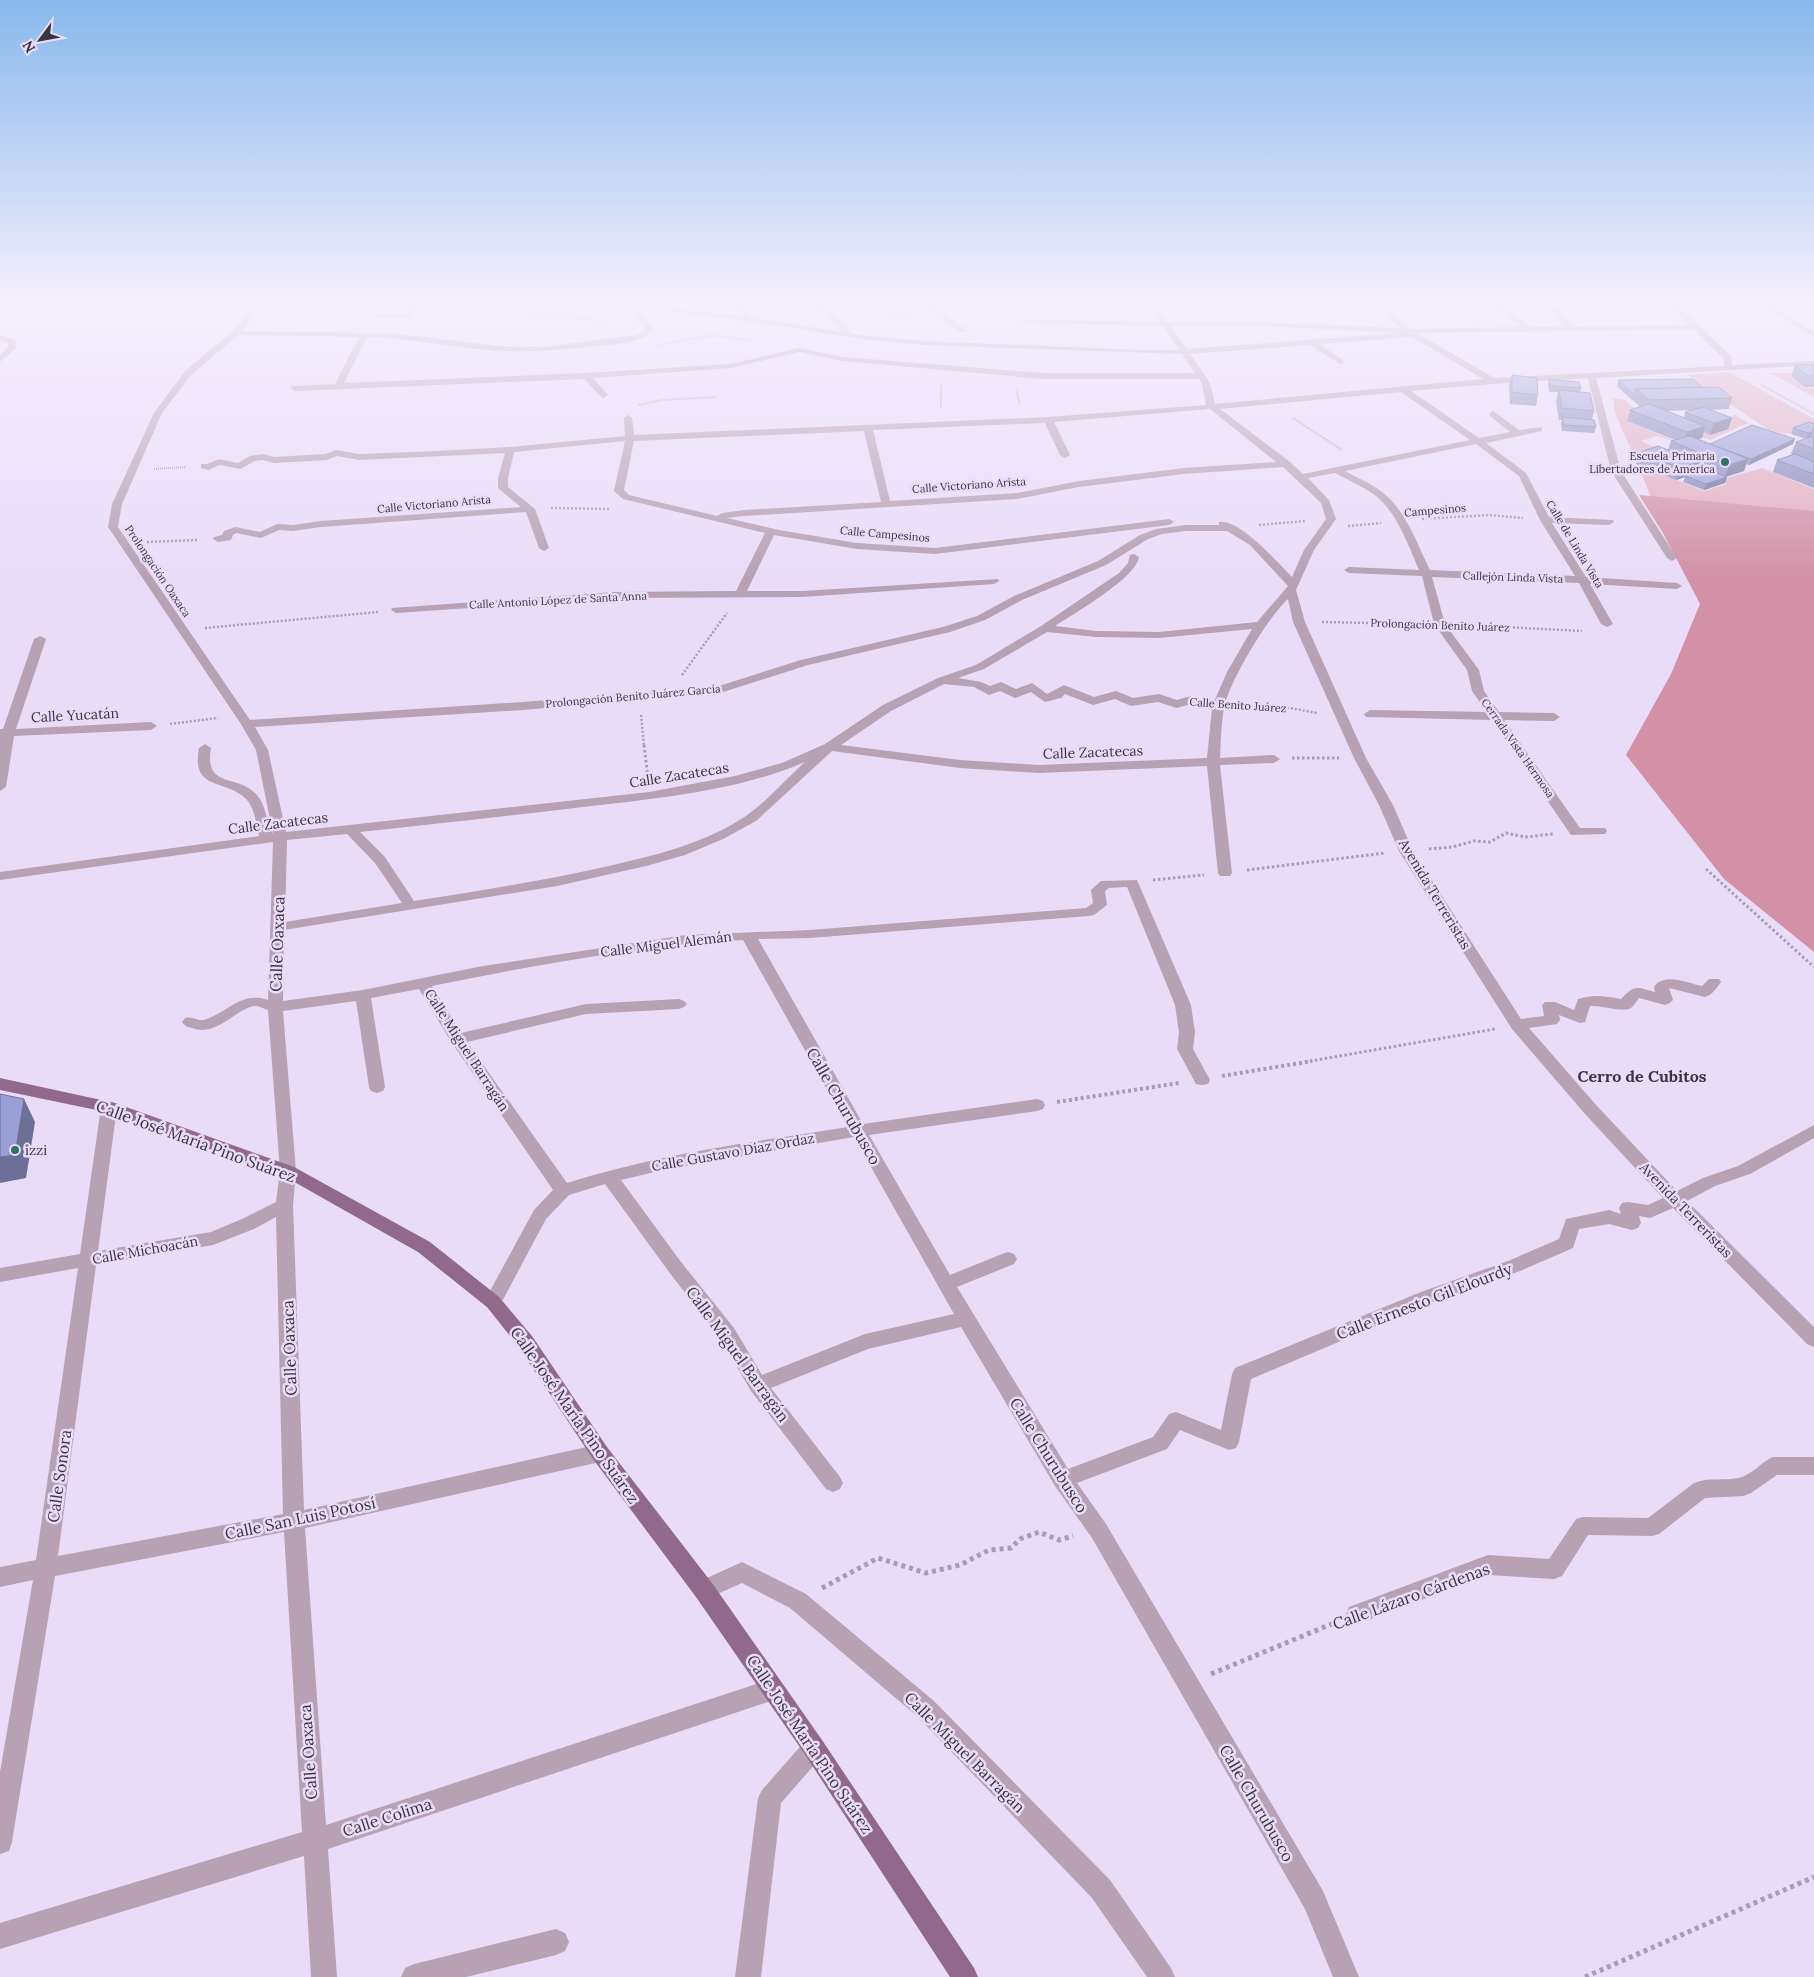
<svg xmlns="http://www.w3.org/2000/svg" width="1814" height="1977" font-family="Lora,serif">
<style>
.green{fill:#e2aebe}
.forest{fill:#d291a6}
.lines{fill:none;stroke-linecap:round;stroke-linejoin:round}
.path-far4{stroke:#a69cb3;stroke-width:2;stroke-dasharray:1 1;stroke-linecap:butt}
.path-far3{stroke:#a69cb3;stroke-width:2.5;stroke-dasharray:2 2;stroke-linecap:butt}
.path-far2{stroke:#a69cb3;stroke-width:3;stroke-dasharray:2.5 2.5;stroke-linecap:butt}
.path-far1{stroke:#a69cb3;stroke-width:4;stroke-dasharray:3 3;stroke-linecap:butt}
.path{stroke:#a69cb3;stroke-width:5;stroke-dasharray:4 4;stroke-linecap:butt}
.minor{fill:#b7a1b3;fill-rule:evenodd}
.major{fill:#91698a;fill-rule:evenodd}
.wall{fill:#8589b9;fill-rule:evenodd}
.shaded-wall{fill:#6c6f96}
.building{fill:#9b9fd7;stroke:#6c6f96}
.poi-dot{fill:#2e7265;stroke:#e9dcf9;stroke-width:2}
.labels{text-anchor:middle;stroke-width:5;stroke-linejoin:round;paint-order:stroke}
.far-poi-label{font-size:11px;fill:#3a3440;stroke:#e9dcf9;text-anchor:end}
.far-street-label{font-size:11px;fill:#3a3440;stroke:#e9dcf9}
.street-label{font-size:14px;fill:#3a3440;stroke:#e9dcf9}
.poi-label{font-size:14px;fill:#3a3440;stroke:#e9dcf9;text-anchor:start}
.near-street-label{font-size:16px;fill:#3a3440;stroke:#e9dcf9}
.quarter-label{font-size:16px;font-weight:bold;fill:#3a3440;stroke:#e9dcf9}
</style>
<rect width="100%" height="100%" fill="#e9dcf9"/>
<g class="green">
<path d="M1729 372 1814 419V431C1804 427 1800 431 1791 433 1782 435 1774 431 1767 429L1688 375Z"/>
<polygon points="1770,373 1811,373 1814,376 1790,376 1803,387 1814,388 1814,397"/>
<polygon points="1613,398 1625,400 1635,409 1667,418 1726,414 1706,421 1711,423 1735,415 1748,423 1710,440 1646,415 1627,421 1682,444 1657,436 1641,441 1661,450 1637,463 1615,413"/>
<polygon points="1638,465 1704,491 1727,484 1720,480 1762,468 1814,489 1814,514 1654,505"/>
</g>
<polygon class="forest" points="1639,495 1814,511 1814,952 1724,879 1626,755 1671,674 1700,604 1663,533"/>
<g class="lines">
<g class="path-far4">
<polyline points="489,302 516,309 527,316 572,317 608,322"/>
<polyline points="853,313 912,316"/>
<polyline points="660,345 706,336 721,336 755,341"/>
<polyline points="941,384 941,408"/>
<polyline points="1760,384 1814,414"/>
<polyline points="1016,391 1020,404"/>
<polyline points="639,405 662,400 716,397"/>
<polyline points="1293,418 1342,450"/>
<polyline points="154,469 186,467"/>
</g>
<g class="path-far3">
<polyline points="551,508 609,509"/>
<polyline points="1422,519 1489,515 1523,518"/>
<polyline points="1259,525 1305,521"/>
<polyline points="1348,526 1381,523"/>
<polyline points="147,542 198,540"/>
<polyline points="1322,622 1419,624"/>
<polyline points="1465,625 1582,631"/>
<polyline points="205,628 378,612"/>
<polyline points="682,675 727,613"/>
<polyline points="1239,706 1290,708 1317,713"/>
<polyline points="641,715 644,746"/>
<polyline points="170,724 218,718"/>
</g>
<g class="path-far2">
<polyline points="644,745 648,778"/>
<polyline points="1292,758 1339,758"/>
<polyline points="1429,849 1452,847 1474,841 1490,842 1506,833 1525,837 1553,834"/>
<polyline points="1706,869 1814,967"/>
<polyline points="1247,870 1385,853"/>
<polyline points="1153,880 1204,875"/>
<polyline points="1305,1062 1495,1029"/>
</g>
<g class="path-far1">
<polyline points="1222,1076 1312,1061"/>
<polyline points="1057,1102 1179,1083"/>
</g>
<g class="path">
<polyline points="822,1588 878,1558 926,1573 960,1565 989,1550 1011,1548 1020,1539 1039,1532 1059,1540 1073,1536"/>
<polyline points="1211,1674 1334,1623"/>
<polyline points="1585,1977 1814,1877"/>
</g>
<g class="minor">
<path d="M258 302H265L242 331 391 333 507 347H544L637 335 646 329 622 302H630L654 329C640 344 617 344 597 346 567 349 538 352 509 351 461 350 415 338 367 337L344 383 586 373 731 364 799 348 843 357 1042 373H1195L1182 354 922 345 861 339 747 321 673 312 669 310 673 308 742 316 735 302H743L750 317 842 332 833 321 806 302C825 302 840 319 851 333L861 335 922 341 1142 350H1179L1163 326 1025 323 1021 321 1025 319 1159 322 1144 302H1151L1167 322H1261L1400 328 1373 302H1381L1410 329 1521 327 1490 302H1499L1531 327H1565L1543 302H1551L1574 327 1689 325 1667 302H1675L1731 356 1732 365 1814 361V365L1596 378 1621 471 1677 558 1672 561 1667 558 1611 471 1588 378 1492 384 1411 391 1479 438 1510 432 1490 416 1489 414 1493 411 1519 430 1542 427V431L1486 443 1526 473 1549 517 1613 520 1614 522 1609 525 1552 523 1586 577 1677 583 1682 586 1677 589 1590 584 1613 624 1607 627 1601 624 1579 583 1432 577 1445 624 1479 670 1484 691 1499 712 1554 713 1560 717 1554 721 1504 720 1580 828H1605L1607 831 1605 834 1571 835 1492 720 1366 717 1364 714 1370 710 1487 712 1472 691 1467 670 1434 624 1422 576 1349 573 1344 570 1349 567 1419 570C1408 545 1398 514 1376 496 1364 487 1348 480 1335 473L1308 478 1329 500 1336 519 1314 550 1296 590 1305 622 1366 758 1393 805 1413 851 1521 1019 1544 1016 1542 1005 1545 1002H1555L1574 1010 1578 999C1593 994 1606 996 1621 999 1635 984 1637 987 1655 992L1654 987C1664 972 1687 983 1702 986L1709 979H1719L1721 982C1717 988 1712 995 1705 997L1669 988 1673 1000 1670 1003 1665 1005 1639 998C1637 1001 1634 1005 1631 1008 1625 1013 1600 1005 1590 1006L1585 1022 1580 1023 1559 1015 1560 1020 1557 1024 1529 1028 1597 1106 1677 1191 1703 1178 1738 1166 1814 1125V1138L1750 1174 1715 1186 1687 1201 1814 1327V1347L1807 1344 1673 1208 1650 1218 1639 1216 1641 1223 1638 1228 1632 1230 1609 1224 1579 1229 1573 1248 1520 1271 1433 1302 1251 1379 1239 1442 1236 1448 1229 1450 1180 1430 1167 1449 1077 1483 1106 1524 1323 1891 1359 1977H1333L1305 1909 1092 1538 1055 1486 961 1327 868 1349 771 1388 840 1477 843 1483 840 1489 833 1492 826 1489 751 1391 720 1338 669 1272 605 1184 569 1195 546 1219 499 1307 493 1309 487 1307 484 1302 534 1210 553 1190 452 1043 419 989 371 998 385 1087 383 1091 377 1093 371 1091 369 1087 356 1001 283 1011 296 1171 293 1205 304 1510 600 1444 607 1447 610 1453 607 1459 600 1462 305 1528 326 1825 772 1679 780 1682 783 1690 780 1698 328 1849 337 1977H311L304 1856 0 1949V1923L302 1832 284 1532 55 1576 12 1842 9 1851 0 1854V1772L33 1580 0 1587V1567L36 1560 78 1268 0 1282V1268L80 1254 101 1107 103 1103 109 1101 115 1103 117 1107 98 1251 211 1232 242 1219 276 1202 280 1171 268 1010C264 1009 260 1006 256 1006 238 1006 217 1038 192 1028 187 1027 185 1026 182 1022L185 1018C192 1016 197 1021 204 1020 228 1013 240 991 268 1000L273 842 0 880V872L259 836C256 824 255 808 246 799 225 778 191 792 199 748L205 744 211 748C204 790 238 773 257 795 267 806 266 823 273 834L256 750 241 724 108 527 112 504 154 413 185 371 233 331ZM1171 326H1261L1401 333 1187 349ZM1694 329 1724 359V366L1494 378 1417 333ZM238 335 359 337 335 384 292 386 291 388 295 391 584 379 601 397 604 398 608 395 593 378 731 368 799 352 843 361 1042 379H1199L1202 383 1206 405 1048 417 634 435 632 418 628 415 624 418 625 436 510 447 437 451 359 454 336 450 325 454 274 457 263 454 250 456 238 463 219 459 207 464H201V468L208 470 220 465 240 469 255 461 263 460 274 463 327 460 337 456 359 460 505 453 498 478V488L521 507 321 521 293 525 277 524 260 532 235 527 224 531 222 535 214 537 213 539 218 542 231 540 233 535 236 533 261 538 279 530 293 531 321 527 526 512 539 548 544 551 549 548 535 509 508 487V478L514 452 625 441 614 491 623 499 765 533 736 591 614 592 392 608 391 610 396 613 614 598 802 597 994 584 999 581 998 579 802 591H747L774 535 857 549 935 554 1169 525 1174 522 1169 519 935 548 857 543 779 530 727 518 744 516 1017 499 1079 487 1184 474 1283 467 1321 503 1326 519 1304 550 1292 577C1278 563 1239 518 1219 522V525H1186L1156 529 1140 535 1098 561 1014 596 977 616 943 627 801 660 719 686 523 702 250 720 118 527 122 504 162 413 191 375ZM1412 337 1483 379 1215 404 1210 383 1190 354 1310 345 1340 364H1343V360L1319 344ZM1401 392 1470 440 1303 474 1290 462 1220 409ZM1210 409 1276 462 1184 468 1079 481 1017 493 890 501 873 430 1045 423 1060 455 1065 458 1070 455 1054 422ZM864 431 881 502 744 510 722 513 717 516 629 495 624 490 634 441ZM1476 444 1519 476 1540 520 1575 576 1430 570C1417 544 1406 510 1382 492 1371 483 1357 478 1345 471ZM1186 531H1227L1250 545 1288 586 1257 622 1159 632 1096 631 1055 626C1075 613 1136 578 1139 557L1134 554 1130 555 1128 563 1119 573 1041 626 976 665 938 678 883 705 825 744 782 763 735 776 649 792 286 832 268 750 255 727 523 710 720 693 808 665 950 632 985 620 1022 600 1106 565 1148 539 1162 534ZM1288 599 1293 622 1354 758 1379 805 1399 851 1512 1029 1585 1114 1663 1198 1648 1205 1628 1202 1622 1203 1619 1208 1621 1214 1609 1210 1566 1219 1559 1239 1508 1261 1421 1292 1235 1368 1232 1374 1221 1430 1176 1412 1169 1414 1153 1437 1068 1469 957 1287 1014 1264 1017 1259 1014 1254 1008 1252 1002 1254 950 1275 869 1135 1037 1111 1043 1109 1045 1105 1043 1101 1037 1099 863 1124 758 939 810 938 1089 916 1094 915 1107 905 1105 891 1109 888 1127 887 1175 1005 1179 1032 1177 1049 1196 1084 1202 1085 1208 1084 1210 1080 1193 1049 1195 1032 1191 1005 1137 880 1101 881 1091 890 1093 903 1086 908 810 930 686 935 483 966 363 990 283 1001 284 930 557 886 646 866 685 855 723 839 756 821 832 751 960 768 1039 773 1207 766 1218 873 1220 876H1230L1232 873 1220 765 1274 763 1280 759 1274 755 1220 758C1221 741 1221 724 1224 708 1229 682 1268 617 1288 599ZM1252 629 1227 672 1214 702 1191 696 1177 700 1159 694 1133 698 1116 691 1094 697 1064 685 1047 694 1032 683 1016 689 1001 682 990 686 981 682 958 678 984 669 1047 632 1096 637 1159 638ZM944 684 974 687 989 695 1000 691 1015 698 1031 692 1045 702 1061 698 1065 694 1093 705 1115 699 1131 706 1158 702 1177 708 1191 704 1212 708 1207 758 1039 765 960 760 841 745 891 711ZM805 762C786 779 766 802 746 816 704 844 653 856 604 867 542 881 478 891 414 901L385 857 360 832C435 824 509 816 583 807 654 799 739 791 805 762ZM347 834 375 863 402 903 285 922 287 840ZM743 940 848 1127C753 1142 658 1154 567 1183L467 1042 586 1014 679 1009 684 1007 687 1004 684 1001 679 999 586 1004 461 1033 432 986C534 965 640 946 743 940ZM854 1137 954 1314 865 1334 762 1375 734 1328 681 1262 621 1180 667 1169ZM276 1217 283 1514 58 1556 96 1265 213 1245 254 1229Z"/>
<polygon points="412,302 419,302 410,317 381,318 377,316 381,314 405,313"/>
<polygon points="919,302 928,302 968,331 961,333"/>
<polygon points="1185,302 1193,302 1199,308 1192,310"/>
<polygon points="1758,302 1767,302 1814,332 1814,337"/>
<polygon points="0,335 15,340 16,348 0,362 0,355 8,347 8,343 0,340"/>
<polygon points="40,636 46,639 16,729 151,722 157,726 151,730 14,736 6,787 0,791 0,729 3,729 34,639"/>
<path d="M1773 1457H1814V1475H1777L1751 1493 1744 1496 1705 1498 1659 1534 1652 1536 1588 1535 1562 1576 1554 1579 1488 1575 1357 1624 1349 1621 1346 1614 1349 1607 1488 1555 1549 1559 1576 1519 1583 1517 1648 1518 1694 1483C1708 1477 1724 1481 1738 1478 1751 1476 1761 1462 1773 1457Z"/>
<polygon points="742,1562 806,1594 934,1701 1110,1880 1171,1968 1175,1977 1147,1977 1092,1898 918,1717 790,1608 742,1583 704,1600 696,1597 693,1590 696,1583"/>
<polygon points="814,1737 822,1740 826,1748 822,1756 781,1803 761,1977 735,1977 758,1798 762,1790 806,1740"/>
<polygon points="556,1929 565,1933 569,1942 565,1951 556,1955 466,1977 401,1977 405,1968 414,1964"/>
</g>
<polygon class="major" points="0,1078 115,1103 294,1167 430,1242 499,1297 532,1336 607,1447 712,1583 822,1740 974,1968 978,1977 950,1977 806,1756 696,1597 593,1459 518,1346 487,1307 418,1252 282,1175 106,1112 0,1090"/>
</g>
<g class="wall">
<polygon points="1795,365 1814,365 1814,387 1804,387 1791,376"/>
<polygon points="1512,375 1538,395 1536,406 1510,404 1509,387"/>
<polygon points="1549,379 1581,388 1580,392 1594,411 1592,420 1596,427 1594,433 1562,431 1561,423 1562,420 1559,420 1556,402 1558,392 1549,392 1548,385"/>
<path d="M1618 380 1703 387 1732 398 1729 409 1711 410 1732 418 1728 429 1710 435 1704 432 1702 438 1698 439 1710 444H1793L1749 465 1746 464 1744 471 1725 477 1698 465 1695 472 1727 477 1725 483 1704 490 1683 482 1685 477 1676 480 1636 464 1640 452 1668 450 1671 441 1675 440 1627 421 1630 410 1640 407 1633 400H1632L1617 386ZM1692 410 1685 412 1684 418 1666 411Z"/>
<polygon points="1814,424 1814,488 1773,472 1777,460 1793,455 1791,454 1796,442 1806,439 1791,434 1793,428"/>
</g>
<g class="shaded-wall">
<polygon points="1732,418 1728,429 1710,435 1714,423"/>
<polygon points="1705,426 1702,438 1683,444 1687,432"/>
<polygon points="1812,432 1809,438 1806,439 1808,433"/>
<polygon points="1795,439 1793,444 1749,465 1751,459"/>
<polygon points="1748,459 1744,471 1725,477 1729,465"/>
<polygon points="1699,462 1695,474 1685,476 1685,477 1676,480 1680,468"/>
<polygon points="1727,477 1725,483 1704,490 1706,484"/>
<polygon points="24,1099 35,1122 26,1178 0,1183 0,1157"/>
</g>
<g class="building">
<polygon points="1795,365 1814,365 1814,376 1808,376"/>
<polygon points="1512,375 1537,378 1538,395 1512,392"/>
<polygon points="1549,379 1579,382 1581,388 1550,386"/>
<polygon points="1693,379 1703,387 1636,389 1635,394 1633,394 1618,380"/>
<polygon points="1719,387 1732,398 1649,400 1636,389"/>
<polygon points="1559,390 1590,393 1594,411 1562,408"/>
<polygon points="1649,404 1705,426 1687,432 1630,410"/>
<polygon points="1703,407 1732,418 1714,423 1685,412"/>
<polygon points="1562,417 1594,420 1596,427 1564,425"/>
<polygon points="1809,422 1814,424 1814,428 1813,429 1812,432 1808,433 1793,428"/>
<polygon points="1752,425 1795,439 1751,459 1710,444"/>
<polygon points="1690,436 1748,459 1729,465 1671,441"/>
<polygon points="1813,436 1814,449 1796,442"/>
<polygon points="1658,446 1699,462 1680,468 1640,452"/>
<polygon points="1795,454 1814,462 1814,474 1777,460"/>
<polygon points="1706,469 1727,477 1706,484 1685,476"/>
<polygon points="0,1094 24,1099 15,1155 0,1157"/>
</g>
<linearGradient id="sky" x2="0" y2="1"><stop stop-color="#88b8ec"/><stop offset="0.52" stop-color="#f5effc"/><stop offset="1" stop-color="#f5effc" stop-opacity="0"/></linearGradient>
<rect width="1814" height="579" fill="url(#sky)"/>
<g class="poi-dot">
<circle cx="1725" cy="462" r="5"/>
<circle cx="15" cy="1150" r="5"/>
</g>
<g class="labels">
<g class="far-poi-label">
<text x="1715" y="460">Escuela Primaria<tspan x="1715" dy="13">Libertadores de America</tspan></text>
</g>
<g class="far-street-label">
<text transform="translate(969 485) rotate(-4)" y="4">Calle Victoriano Arista</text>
<text transform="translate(434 504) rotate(-5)" y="4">Calle Victoriano Arista</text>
<text transform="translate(1435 510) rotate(-5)" y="4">Campesinos</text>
<text transform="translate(885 534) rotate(5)" y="4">Calle Campesinos</text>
<text transform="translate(1575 544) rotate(59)" y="4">Calle de Linda Vista</text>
<text transform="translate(158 571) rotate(56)" y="4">Prolongación Oaxaca</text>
<text transform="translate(1513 577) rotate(2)" y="4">Callejón Linda Vista</text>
<text transform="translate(558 600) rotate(-3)" y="4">Calle Antonio López de Santa Anna</text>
<text transform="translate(1440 625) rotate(2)" y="4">Prolongación Benito Juárez</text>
<text transform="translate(633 696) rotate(-5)" y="4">Prolongación Benito Juárez García</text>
<text transform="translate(1238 705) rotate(4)" y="4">Calle Benito Juárez</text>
<text transform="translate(1518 748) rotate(55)" y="4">Cerrada Vista Hermosa</text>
</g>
<g class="street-label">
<text transform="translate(75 715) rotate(-3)" y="5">Calle Yucatán</text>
<text transform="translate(1093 752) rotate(-2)" y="5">Calle Zacatecas</text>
<text transform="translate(679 775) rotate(-9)" y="5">Calle Zacatecas</text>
<text transform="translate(278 823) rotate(-7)" y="5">Calle Zacatecas</text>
<text transform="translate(1435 894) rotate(59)" y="5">Avenida Terreristas</text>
<text transform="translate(666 944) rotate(-7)" y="5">Calle Miguel Alemán</text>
<text transform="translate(467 1050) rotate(57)" y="5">Calle Miguel Barragán</text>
<text transform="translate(733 1152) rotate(-10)" y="5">Calle Gustavo Díaz Ordaz</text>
<text transform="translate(1686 1210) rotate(46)" y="5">Avenida Terreristas</text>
<text transform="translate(145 1250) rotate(-10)" y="5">Calle Michoacán</text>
</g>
<g class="poi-label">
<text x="25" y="1155">izzi</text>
</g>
<g class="near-street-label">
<text transform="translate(277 944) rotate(-88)" y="6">Calle Oaxaca</text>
<text transform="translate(844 1106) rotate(60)" y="6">Calle Churubusco</text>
<text transform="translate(196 1141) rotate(20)" y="6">Calle José María Pino Suárez</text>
<text transform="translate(1424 1301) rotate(-21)" y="6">Calle Ernesto Gil Elourdy</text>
<text transform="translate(289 1348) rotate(-92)" y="6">Calle Oaxaca</text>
<text transform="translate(738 1354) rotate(54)" y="6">Calle Miguel Barragán</text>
<text transform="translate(575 1415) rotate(55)" y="6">Calle José María Pino Suárez</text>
<text transform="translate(1049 1455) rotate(58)" y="6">Calle Churubusco</text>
<text transform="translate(59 1476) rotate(-82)" y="6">Calle Sonora</text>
<text transform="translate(300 1518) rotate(-12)" y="6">Calle San Luis Potosí</text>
<text transform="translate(1411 1596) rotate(-20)" y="6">Calle Lázaro Cárdenas</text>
<text transform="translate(810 1744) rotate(56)" y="6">Calle José María Pino Suárez</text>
<text transform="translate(308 1752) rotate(-94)" y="6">Calle Oaxaca</text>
<text transform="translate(965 1752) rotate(45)" y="6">Calle Miguel Barragán</text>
<text transform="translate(1257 1803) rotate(60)" y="6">Calle Churubusco</text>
<text transform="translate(387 1817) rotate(-18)" y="6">Calle Colima</text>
</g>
<g class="quarter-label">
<text x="1642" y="1082">Cerro de Cubitos</text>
</g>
</g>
<g transform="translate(40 40) rotate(238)" stroke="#e9dcf9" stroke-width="4" paint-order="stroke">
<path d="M0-4L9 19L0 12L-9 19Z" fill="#3a3440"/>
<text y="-8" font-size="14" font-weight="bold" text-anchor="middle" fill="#3a3440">N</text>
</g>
</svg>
